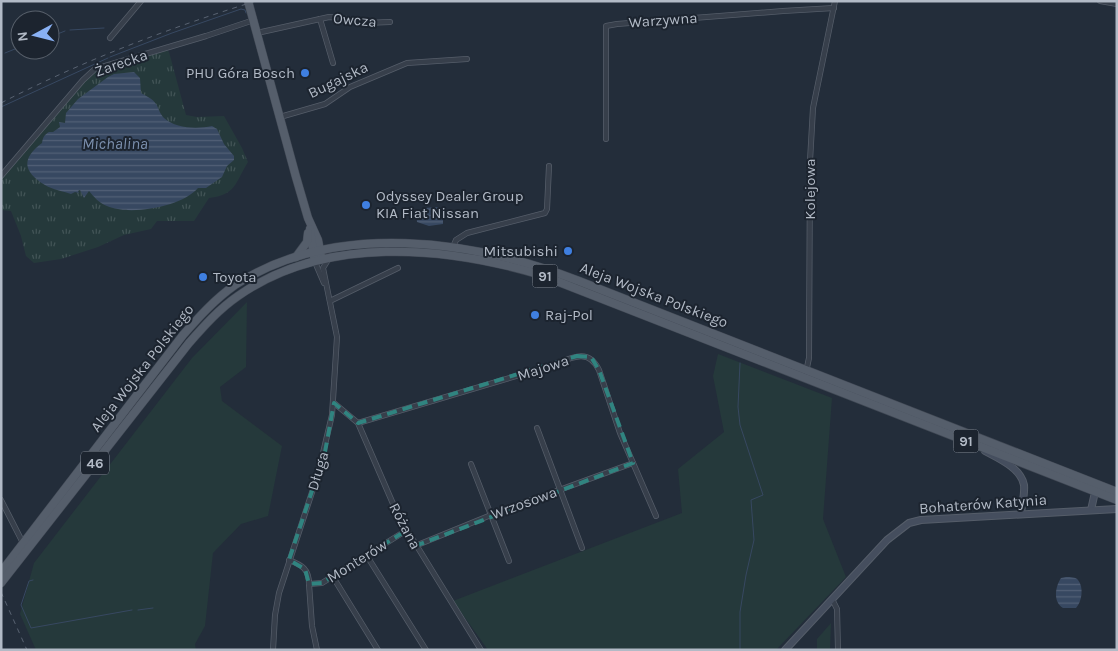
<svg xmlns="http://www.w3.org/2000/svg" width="1118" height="651" font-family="Karla,sans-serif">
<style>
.green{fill:#25393b}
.park{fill:url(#park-tufts)}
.water{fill:url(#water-rules)}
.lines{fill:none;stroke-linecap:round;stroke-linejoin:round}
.stream{stroke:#374861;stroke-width:1}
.street-casing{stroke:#555d69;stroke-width:6}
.secondary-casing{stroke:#555d69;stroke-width:8}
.primary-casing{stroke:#404854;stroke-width:9}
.street{stroke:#373f4b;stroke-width:4.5}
.secondary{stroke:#454e5e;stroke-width:6}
.primary{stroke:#555e6b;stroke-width:8}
.rail{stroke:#596372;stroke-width:1;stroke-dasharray:5 5;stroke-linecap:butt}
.marked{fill:none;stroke:#308480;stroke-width:4;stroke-dasharray:10 6;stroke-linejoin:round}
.shop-dot{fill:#3f7fe0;stroke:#1c242f;stroke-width:2}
.labels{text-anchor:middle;stroke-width:4;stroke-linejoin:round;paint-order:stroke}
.shield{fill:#1c242f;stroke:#858d99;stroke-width:1}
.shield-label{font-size:14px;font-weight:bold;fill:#b2bac6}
.street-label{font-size:15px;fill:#b2bac6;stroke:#1c242f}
.poi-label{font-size:15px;fill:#b2bac6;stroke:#1c242f;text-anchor:start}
.water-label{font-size:16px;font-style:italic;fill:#7b8fad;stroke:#1c242f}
</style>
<defs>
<pattern id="park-tufts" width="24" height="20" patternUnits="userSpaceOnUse" patternTransform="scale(1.25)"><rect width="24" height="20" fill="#25393b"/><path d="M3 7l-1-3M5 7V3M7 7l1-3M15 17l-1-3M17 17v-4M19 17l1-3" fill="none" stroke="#425456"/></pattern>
<pattern id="water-rules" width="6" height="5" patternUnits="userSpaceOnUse" patternTransform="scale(1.25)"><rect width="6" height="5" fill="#374861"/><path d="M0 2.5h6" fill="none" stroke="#526076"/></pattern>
</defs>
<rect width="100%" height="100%" fill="#232d3a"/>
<g class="green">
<polygon points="247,302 246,367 220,387 222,401 282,446 268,516 241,524 213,553 205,626 195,644 196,650 36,650 20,614 34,563 192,358"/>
<polygon points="718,354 832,398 823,519 846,577 776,650 488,650 453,601 682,513 678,469 724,432 713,376"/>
<polygon points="831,623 830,650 817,650 817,639"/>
</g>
<path class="park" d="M165 48 169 52 186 115 197 117 224 116 242 148 248 162C235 183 236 195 209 198L194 221H157L151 229 124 235 98 247 61 259 34 263 26 256 21 236 11 211 1 210V179L18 158 88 76 95 71 137 59V56Z"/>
<g class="water">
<path d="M134 72 140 78 141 93C146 96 153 99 156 104 159 109 160 114 164 118 176 129 198 129 212 126L217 129 224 144 234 156V160L227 166 222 177 206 188H198C182 207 129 216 107 206 99 203 94 197 89 191L84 198 80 190 78 191 79 193 75 192 71 194C63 191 53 190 45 185 22 171 22 158 42 143 43 137 44 135 49 132H53L60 127 59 122 65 123 66 113 78 99 108 77 114 74Z"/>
<path d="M438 207H441L440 211 443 215V224L429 226 417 222C416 208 427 207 438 207Z"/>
<path d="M1066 577C1070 577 1076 577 1078 580 1084 587 1082 602 1076 608H1063C1053 602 1055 587 1061 578Z"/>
</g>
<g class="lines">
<g class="stream">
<polyline points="70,30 104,28"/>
<polyline points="50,37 65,31"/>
<polyline points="5,53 20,47"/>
<polyline points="110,57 172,33 241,9 245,10 246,13"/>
<polyline points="1,107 108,58"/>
<polyline points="740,363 738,407 740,425 763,495 751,500 754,540 746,575 740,612 740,650"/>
<polyline points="33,580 29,581 21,605 31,628 132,610"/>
<polyline points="138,610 153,608"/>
</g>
<defs>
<g id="street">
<polyline points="1100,1 1117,4"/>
<polyline points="320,19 333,63"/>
<polyline points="257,33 329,17 342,18 365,23 390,22"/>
<polyline points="110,38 141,1"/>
<polyline points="280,117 325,104 350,87 407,63 467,59"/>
<polyline points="606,139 606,26 617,24 783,11 834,8"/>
<polyline points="1,176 83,80 95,69 206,36 254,20"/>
<polyline points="453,247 456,240 467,233 545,213 547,209 549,166"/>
<polyline points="315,262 324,283"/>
<polyline points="330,301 398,268"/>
<polyline points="806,372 809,358 810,161 813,108 835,1"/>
<polyline points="334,403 358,423 394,506 407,530 481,650"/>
<path d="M358 423 550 366C569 359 588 346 599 370L620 433 656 516"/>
<polyline points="537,428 582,548"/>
<polyline points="471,464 509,561"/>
<polyline points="1,500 23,543"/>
<polyline points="415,546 491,515 633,463"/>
<polyline points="367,556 426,650"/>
<path d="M289 560C302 565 309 569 309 584L322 583 407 530"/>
<polyline points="333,577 378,650"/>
<polyline points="309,584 312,626 317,650"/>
<polyline points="832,599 837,609 838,650"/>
<polyline points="273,650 275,615 279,593 318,474 332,415 337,337 323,268 328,260"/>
</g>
<g id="secondary">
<path d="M985 451C998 458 1021 468 1024 485 1025 494 1022 504 1021 513"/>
<polyline points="1091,510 1095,492"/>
<polyline points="785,650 887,540 909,523 921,520 1117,509"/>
</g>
<g id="primary">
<polyline points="248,1 296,177 308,218 318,240 321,256"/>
<polyline points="310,229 314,257"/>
<polyline points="296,257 307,242 308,233"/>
<path d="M1 572 183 335C199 317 215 299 235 285 336 220 474 240 579 281L1117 492"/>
<path d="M1 583 189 343C204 326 219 309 238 296 325 235 445 246 541 275L1117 500"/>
</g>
</defs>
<use href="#street" class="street-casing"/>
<use href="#secondary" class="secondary-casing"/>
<use href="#primary" class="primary-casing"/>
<use href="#street" class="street"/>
<use href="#secondary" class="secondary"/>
<use href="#primary" class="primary"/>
<g class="rail">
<path d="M1 103C82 61 169 28 256 1"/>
<polyline points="1,592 27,650"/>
</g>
</g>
<path class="marked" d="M577 356 591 357 599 370 633 463 415 546 407 530 322 583 309 584 305 569 289 560 325 452 334 403 358 423Z"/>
<g class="shop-dot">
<circle cx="305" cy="73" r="5"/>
<circle cx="366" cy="205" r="5"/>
<circle cx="568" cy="251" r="5"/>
<circle cx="203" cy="277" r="5"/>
<circle cx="535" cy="315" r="5"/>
</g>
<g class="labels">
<g class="shield">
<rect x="532.5" y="264.5" width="25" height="23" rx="4"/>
<rect x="953.5" y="429.5" width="25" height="23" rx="4"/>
<rect x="81" y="451.5" width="28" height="23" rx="4"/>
</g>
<g class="shield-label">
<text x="545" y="281">91</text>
<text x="966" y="446">91</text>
<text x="95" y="468">46</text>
</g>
<g class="street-label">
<text transform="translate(355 20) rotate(5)" y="5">Owcza</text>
<text transform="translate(663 20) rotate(-4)" y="5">Warzywna</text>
<text transform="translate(121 63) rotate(-19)" y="5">Żarecka</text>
<text transform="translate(338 80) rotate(-26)" y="5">Bugajska</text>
<text transform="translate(810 189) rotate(-90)" y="5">Kolejowa</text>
<text transform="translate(654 295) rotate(21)" y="5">Aleja Wojska Polskiego</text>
<text transform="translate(142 368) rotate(-52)" y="5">Aleja Wojska Polskiego</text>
<text transform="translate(543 368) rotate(-18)" y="5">Majowa</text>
<text transform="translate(318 471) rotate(-73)" y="5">Długa</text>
<text transform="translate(524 503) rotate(-20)" y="5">Wrzosowa</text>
<text transform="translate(983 504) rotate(-4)" y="5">Bohaterów Katynia</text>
<text transform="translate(405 526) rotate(62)" y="5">Różana</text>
<text transform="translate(357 561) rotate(-32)" y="5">Monterów</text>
</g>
<g class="poi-label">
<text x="295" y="78" text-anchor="end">PHU Góra Bosch</text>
<text x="376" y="201">Odyssey Dealer Group<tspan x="376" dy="17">KIA Fiat Nissan</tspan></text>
<text x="558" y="256" text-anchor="end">Mitsubishi</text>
<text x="213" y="282">Toyota</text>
<text x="545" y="320">Raj-Pol</text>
</g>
<g class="water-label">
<text x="115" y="149">Michalina</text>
</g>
</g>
<rect width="1118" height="651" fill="none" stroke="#b2bac6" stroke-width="5"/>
<g transform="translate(35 35) rotate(263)"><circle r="24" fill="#1c242f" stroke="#58606b"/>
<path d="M0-4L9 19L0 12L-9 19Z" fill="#89b1f4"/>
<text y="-8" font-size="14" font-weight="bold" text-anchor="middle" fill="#b2bac6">N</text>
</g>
</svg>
